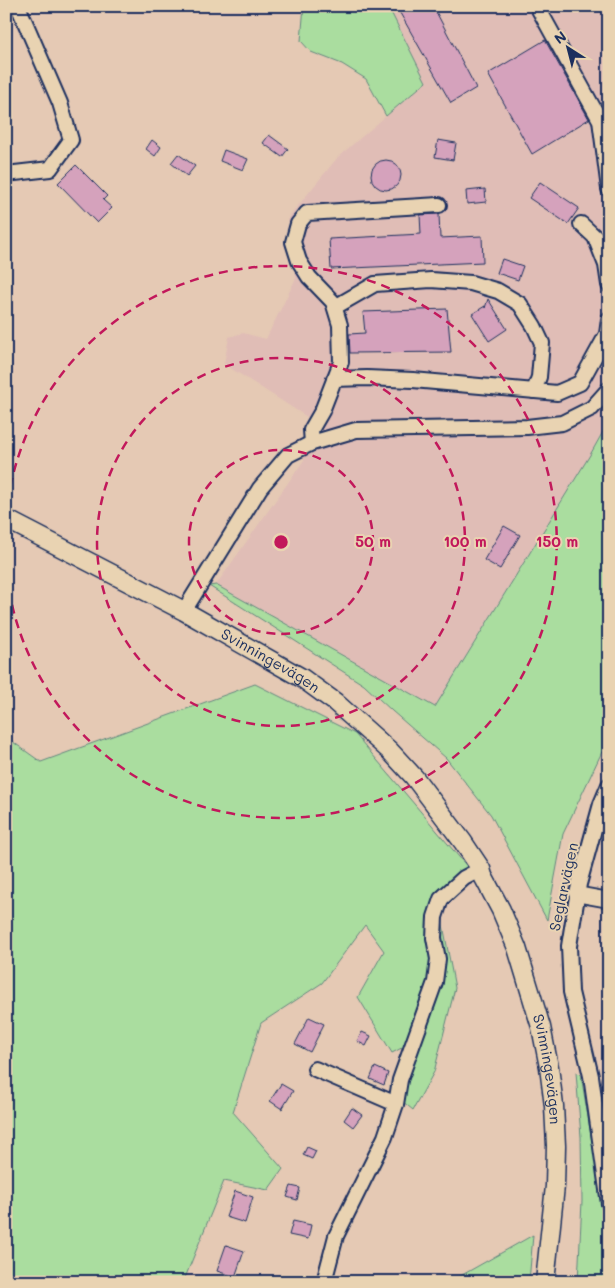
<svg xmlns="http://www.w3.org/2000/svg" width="615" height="1288" font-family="Mali,sans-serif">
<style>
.built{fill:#e0bdb6}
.green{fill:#aadd9f;stroke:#62867e}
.building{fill:#d5a2bc;stroke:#1b2f5e}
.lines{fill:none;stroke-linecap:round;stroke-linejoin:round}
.minor-casing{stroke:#1b2f5e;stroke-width:18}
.major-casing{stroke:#1b2f5e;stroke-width:21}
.minor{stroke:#e9d3b2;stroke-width:14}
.major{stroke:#e9d3b2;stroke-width:18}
.ring{fill:none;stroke:#c2185b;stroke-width:2.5;stroke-dasharray:9 6}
.labels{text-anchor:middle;stroke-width:4;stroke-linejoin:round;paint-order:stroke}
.street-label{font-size:15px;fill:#1b2f5e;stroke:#e9d3b2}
.centre{fill:#c2185b;stroke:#e9d3b2;stroke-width:2.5}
.ring-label{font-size:15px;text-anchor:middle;font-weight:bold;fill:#c2185b;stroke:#e9d3b2;stroke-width:4;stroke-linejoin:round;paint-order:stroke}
</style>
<rect width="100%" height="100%" fill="#e5c9b4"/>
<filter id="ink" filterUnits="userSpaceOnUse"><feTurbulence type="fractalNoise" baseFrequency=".02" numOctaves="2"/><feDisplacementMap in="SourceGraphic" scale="10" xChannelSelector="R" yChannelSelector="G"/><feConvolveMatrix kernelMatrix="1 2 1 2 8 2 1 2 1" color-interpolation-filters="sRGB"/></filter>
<g filter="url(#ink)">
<polygon class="built" points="388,6 609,6 609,421 590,455 435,707 216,585 304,460 307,417 224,364 229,337 243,333 266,339 296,278 288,218 338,157 426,82"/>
<g class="green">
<polygon points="304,6 388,6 426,82 386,116 366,79 342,64 311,52 301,41"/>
<polygon points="609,421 609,737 563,834 547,920 491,815 446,758 392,711 364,685 209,586 216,585 435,707 590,455"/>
<polygon points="255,684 355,734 470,870 440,909 455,988 434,1072 413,1110 402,1101 423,1037 392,1053 358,997 384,951 365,925 322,983 261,1023 233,1112 283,1169 268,1190 224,1181 185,1278 194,1282 6,1282 6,737 41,762"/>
<polygon points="576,1072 581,1075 609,1245 609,1282 578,1282 582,1201 581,1137"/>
<polygon points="533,1235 529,1282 429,1282 455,1279"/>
</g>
<g class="building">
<polygon points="396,6 433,6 476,88 451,103"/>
<polygon points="545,40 589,119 532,154 488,74"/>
<polygon points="269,135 288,149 282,157 263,143"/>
<polygon points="152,140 161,147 155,156 146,149"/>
<polygon points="438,140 456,143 453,160 435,157"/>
<polygon points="224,150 248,159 243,170 220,161"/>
<polygon points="178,154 195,166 187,176 171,163"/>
<circle cx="386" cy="175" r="15"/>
<polygon points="76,165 107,196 103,200 112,208 97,223 58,183"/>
<polygon points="540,182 579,208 568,224 529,198"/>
<polygon points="485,189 486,202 467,204 466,191"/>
<polygon points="439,214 440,238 482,236 483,262 331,269 329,239 421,234 420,215"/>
<polygon points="502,259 523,266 518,280 497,273"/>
<polygon points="488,299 507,329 489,341 472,314 485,306 485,308"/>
<polygon points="447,309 451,352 350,353 349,334 365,333 363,312"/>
<polygon points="504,526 520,535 500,569 484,560"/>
<polygon points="309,1017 324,1024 310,1052 295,1044"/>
<polygon points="362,1032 371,1036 366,1046 357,1041"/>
<polygon points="375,1067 388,1073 384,1085 370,1079"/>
<polygon points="281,1084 293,1091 282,1109 270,1101"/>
<polygon points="352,1108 362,1115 353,1127 344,1120"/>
<polygon points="307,1147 316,1151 312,1159 303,1155"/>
<polygon points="291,1186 300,1188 297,1200 287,1197"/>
<polygon points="235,1191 253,1197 245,1223 226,1217"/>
<polygon points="293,1221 311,1225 308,1239 289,1235"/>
<polygon points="226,1245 244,1251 235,1277 217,1271"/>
</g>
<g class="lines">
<defs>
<g id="minor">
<polyline points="537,6 600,120 609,189"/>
<polyline points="6,174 50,169 71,140 60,103 18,6"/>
<polyline points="581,224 595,237 606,265 609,285"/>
<polyline points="335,307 375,284 431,280 471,283 498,291 520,304 534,326 542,343 539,377 534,391"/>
<polyline points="334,379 367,378 413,380 557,393 580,383 607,334 609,319"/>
<polyline points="312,443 311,430 322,411 341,362 340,325 333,302 309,277 299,261 293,242 298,224 307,213 439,205"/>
<polyline points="184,611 260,488 288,455 312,443 356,430 527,427 562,423 592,408 609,389"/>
<polyline points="609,785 601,804 579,884 569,946 571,992 591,1076 609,1204"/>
<polyline points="576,894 609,900"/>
<polyline points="315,1069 396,1104"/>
<polyline points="324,1282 336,1236 385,1137 396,1104 400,1080 435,982 438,959 434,938 435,917 441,899 464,878 481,869"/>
</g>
<g id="major">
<path id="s1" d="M6 519 184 611 302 678 335 702 390 751 414 777 463 842 481 869 483 876 501 910 517 948 541 1027 549 1067 554 1106 556 1146 555 1186 545 1282"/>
</g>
</defs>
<use href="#minor" class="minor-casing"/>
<use href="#major" class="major-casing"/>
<use href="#minor" class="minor"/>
<use href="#major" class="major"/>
</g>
</g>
<g class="ring">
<circle cx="281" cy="542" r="92"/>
<circle cx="281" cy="542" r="184"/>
<path d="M6 516A276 276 0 1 1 6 568"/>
</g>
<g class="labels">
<g class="street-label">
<text dy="5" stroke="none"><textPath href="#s1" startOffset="300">Svinningevägen</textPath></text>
<text transform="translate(564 887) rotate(-78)" y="5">Seglarvägen</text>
<text dy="5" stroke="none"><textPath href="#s1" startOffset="812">Svinningevägen</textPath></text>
</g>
</g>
<circle cx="281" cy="542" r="8" class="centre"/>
<g class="ring-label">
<text x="373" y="547">50 m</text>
<text x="465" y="547">100 m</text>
<text x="557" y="547">150 m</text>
</g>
<rect width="615" height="1288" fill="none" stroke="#e9d3b2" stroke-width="25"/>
<rect x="12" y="12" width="590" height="1263" fill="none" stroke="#1b2f5e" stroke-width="2" filter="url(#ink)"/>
<g transform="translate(568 48) rotate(324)" stroke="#e9d3b2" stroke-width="4" paint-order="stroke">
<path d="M0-4L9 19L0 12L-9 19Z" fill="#1b2f5e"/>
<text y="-8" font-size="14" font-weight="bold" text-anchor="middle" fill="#1b2f5e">N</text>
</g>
</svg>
